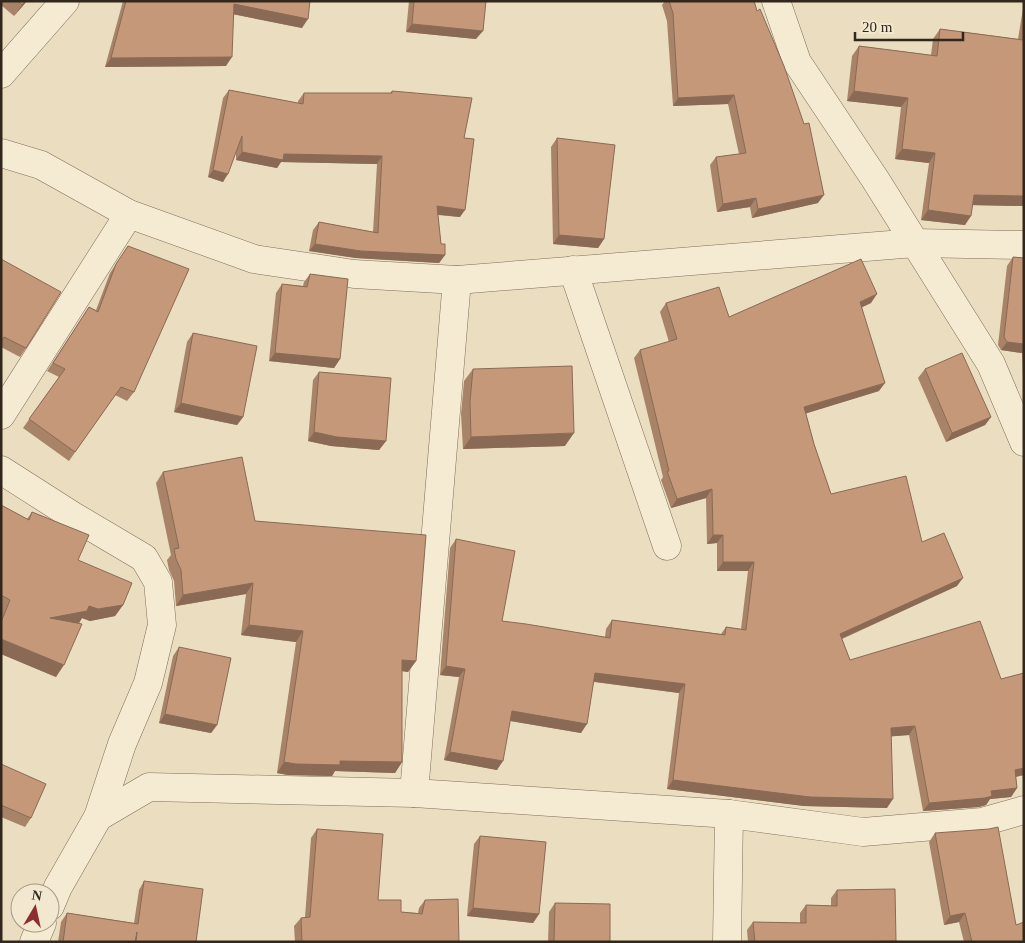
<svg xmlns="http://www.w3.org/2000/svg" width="1025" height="943" font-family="'Times New Roman',serif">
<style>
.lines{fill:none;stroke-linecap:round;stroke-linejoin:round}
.minor-casing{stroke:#816e5a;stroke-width:29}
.minor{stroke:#f5ebd3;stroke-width:28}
.wall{fill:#a98368}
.shaded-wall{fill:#8a6a55}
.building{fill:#c59879;stroke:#8a6a55}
</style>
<rect width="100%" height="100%" fill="#eaddc0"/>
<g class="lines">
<defs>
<g id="minor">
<polyline points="776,1 797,62 875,179 991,364 1024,442"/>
<polyline points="1,74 65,1"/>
<polyline points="1,153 41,165 129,214 254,259 354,274 457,280 915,243 1024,245"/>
<polyline points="573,270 667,546"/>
<polyline points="1,415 129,214"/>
<polyline points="1,470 73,516 144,558 158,582 162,625 148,683 122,744 98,817"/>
<polyline points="414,793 457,280"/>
<polyline points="50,906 58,887 98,817 149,787 414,793 729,814 863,832 982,822 1024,810"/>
<polyline points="34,942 42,923"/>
<polyline points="727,942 729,814"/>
</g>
</defs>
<use href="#minor" class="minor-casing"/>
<use href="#minor" class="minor"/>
</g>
<g class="wall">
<polygon points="1,1 27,1 14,16 1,5"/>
<polygon points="123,1 310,1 302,28 233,14 226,66 105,67"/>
<polygon points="409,1 486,1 476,39 406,32"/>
<polygon points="665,1 754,1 818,203 752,218 750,207 717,212 710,165 716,157 739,154 728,104 673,106 667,21 662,5"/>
<polygon points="1024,2 1024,206 973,205 965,225 921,220 929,163 895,159 901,107 847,101 852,56 859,46 931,55 933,39 940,29 1018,39"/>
<polygon points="229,90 298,103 298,101 304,93 390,93 392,91 464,138 460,217 438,215 441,244 445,255 439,263 356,258 309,251 313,230 319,222 373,232 377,164 281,162 277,168 236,160 236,152 223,182 208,177 223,98"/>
<polygon points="557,138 604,239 598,248 553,244 551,147"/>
<polygon points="128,246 134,392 127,401 115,395 69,461 23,428 59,377 47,371 89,307 96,310 110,273"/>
<polygon points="1013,257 1024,258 1024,401 1022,353 1001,350 998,345 1007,266"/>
<polygon points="1,259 26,348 20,357 1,347"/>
<polygon points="310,274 340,359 334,368 269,361 276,293 282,284 303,286 304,282"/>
<polygon points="666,303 729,317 871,303 862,307 879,391 806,413 814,444 831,494 922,542 957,586 842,639 850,660 1001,679 1024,673 1024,775 1016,777 1017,788 1011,797 990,799 986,805 979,807 923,811 909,735 891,736 887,808 804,806 667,789 679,693 594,682 581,733 510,721 497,770 444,760 459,677 440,675 450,548 456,539 502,621 605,637 606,629 612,620 721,634 726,627 741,629 748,571 717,571 717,543 707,544 706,498 671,508 661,480 663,477 634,358 640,350 669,342 660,312"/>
<polygon points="193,333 243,417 237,425 174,412 187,342"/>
<polygon points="473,369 565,446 463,449 461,414 464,381"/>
<polygon points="925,369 991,417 985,425 946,442 918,378"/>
<polygon points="319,372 386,441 379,450 331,446 308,441 313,380"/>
<polygon points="163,472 255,521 416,661 408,672 402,671 402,762 395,773 335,771 332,776 288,775 277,773 296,642 241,635 246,594 176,606 174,581 169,570 167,560 171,555 156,483"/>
<polygon points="1,505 27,519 32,512 78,560 123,605 115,616 90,621 82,618 79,623 76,623 56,677 1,654 1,615 2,612 1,611"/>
<polygon points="179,647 217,725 211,733 159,723 173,656"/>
<polygon points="1,764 31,818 25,827 1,817"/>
<polygon points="317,829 378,900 401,912 418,913 419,908 425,900 459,942 295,942 294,926 301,918 305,917 311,838"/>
<polygon points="935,833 1016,925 1024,942 964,942 959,922 944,925 929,842"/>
<polygon points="480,836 539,914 533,923 467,916 474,844"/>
<polygon points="144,881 196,942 58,942 61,922 67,913 134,923 139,890"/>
<polygon points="837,890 896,942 748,942 747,930 753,922 800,923 800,913 806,905 831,906 831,898"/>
<polygon points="555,903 610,942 548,942 549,912"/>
</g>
<g class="shaded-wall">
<polygon points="25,1 27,1 14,16 22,5"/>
<polygon points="234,4 308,19 302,28 227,13"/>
<polygon points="412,24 483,31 476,39 406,32"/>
<polygon points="232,57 226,66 105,67 111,58"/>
<polygon points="854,91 908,98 901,107 847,101"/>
<polygon points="734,95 728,104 673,106 678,98"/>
<polygon points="902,149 935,153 929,163 895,159"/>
<polygon points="242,152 284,154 382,156 377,164 281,162 277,168 236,160"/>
<polygon points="213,170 228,174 223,182 208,177"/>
<polygon points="824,195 818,203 752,218 758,209"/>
<polygon points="974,195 1024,196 1024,206 967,205"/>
<polygon points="756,198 750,207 717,212 723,204"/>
<polygon points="437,206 465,210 460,217 432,214"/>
<polygon points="928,210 971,216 965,225 921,220"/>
<polygon points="559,235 604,239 598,248 553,244"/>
<polygon points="315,244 445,255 439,263 356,258 309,251"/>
<polygon points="877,294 871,303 854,311 860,302"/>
<polygon points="1007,342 1024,344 1024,351 1022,353 1001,350"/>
<polygon points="275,353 340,359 334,368 269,361"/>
<polygon points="885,383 879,391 798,416 804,407"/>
<polygon points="181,403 243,417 237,425 174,412"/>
<polygon points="991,417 985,425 946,442 952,433"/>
<polygon points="314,432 386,441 379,450 331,446 308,441"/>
<polygon points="574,433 565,446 463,449 471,437"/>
<polygon points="712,489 706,498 671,508 677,499"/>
<polygon points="713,535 723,535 717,543 707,544"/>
<polygon points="723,562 754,562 748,571 717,571"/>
<polygon points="963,578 957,586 834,642 840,634"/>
<polygon points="253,583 246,594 176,606 183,595"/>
<polygon points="123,605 115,616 90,621 82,618 79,623 42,629 50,618 89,606"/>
<polygon points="249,625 303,631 296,642 241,635"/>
<polygon points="1,639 64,665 56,677 1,654"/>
<polygon points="402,660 416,661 408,672 395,670"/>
<polygon points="446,666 465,669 459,677 440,675"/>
<polygon points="595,673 685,684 679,693 589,681"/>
<polygon points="512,711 587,724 581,733 505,720"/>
<polygon points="165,714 217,725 211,733 159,723"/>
<polygon points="915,726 909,735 885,737 891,728"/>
<polygon points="450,752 503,761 497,770 444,760"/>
<polygon points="340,761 402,762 395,773 335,771 332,776 288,775 277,773 284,762"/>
<polygon points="1024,768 1024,775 1009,778 1015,770"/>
<polygon points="673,780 893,799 887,808 804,806 667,789"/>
<polygon points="1017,788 1011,797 990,799 986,805 979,807 923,811 929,803 991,791"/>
<polygon points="473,908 539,914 533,923 467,916"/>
<polygon points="965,913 959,922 944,925 950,916"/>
<polygon points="896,941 896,942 856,942"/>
</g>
<g class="building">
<polygon points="18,1 25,1 22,5"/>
<polygon points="126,1 310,1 308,19 234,4 232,57 111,58"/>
<polygon points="414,1 486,1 483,31 412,24"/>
<polygon points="669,1 754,1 757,11 760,9 784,66 804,124 809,123 824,195 758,209 756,198 723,204 716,157 746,153 734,95 678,98 673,13"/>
<polygon points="940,29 1023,40 1024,35 1024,196 974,195 971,216 928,210 935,153 902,149 908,98 854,91 859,46 937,56"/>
<polygon points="229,90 303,104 304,93 392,93 392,91 472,98 464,138 474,139 465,210 437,206 441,244 445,244 445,255 361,251 315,244 319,222 378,233 382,156 284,154 283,160 242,152 242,136 228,174 213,170"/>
<polygon points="557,138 615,145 604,239 559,235"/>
<polygon points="128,246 189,269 134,392 121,387 75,452 29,419 65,369 53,363 89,307 98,312 116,264"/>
<polygon points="1013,257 1024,258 1024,344 1007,342 1004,337"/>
<polygon points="1,259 61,292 26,348 4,337 1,342"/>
<polygon points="861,259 877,294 860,302 885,383 804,407 814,444 831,494 906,476 922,542 944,533 963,578 840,634 850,660 980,621 1001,679 1024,673 1024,768 1015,770 1017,788 991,791 992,796 985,798 929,803 915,726 891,728 893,799 810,797 673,780 685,684 595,673 587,724 512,711 503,761 450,752 465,669 446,666 456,539 515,551 502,621 526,624 610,638 612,620 725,635 726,627 746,630 754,562 723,562 723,535 713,535 712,489 677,499 667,471 669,471 640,350 677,339 666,303 719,287 729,317"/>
<polygon points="310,274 348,279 340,359 275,353 282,284 307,287"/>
<polygon points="193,333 257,346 243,417 181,403"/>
<polygon points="962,353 991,417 952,433 925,369"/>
<polygon points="572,366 574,433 471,437 470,401 473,369"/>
<polygon points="319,372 391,378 386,441 337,437 314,432"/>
<polygon points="242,457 255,521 426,535 416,661 402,660 402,762 340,761 340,765 296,764 284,762 303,631 249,625 253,583 183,595 181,570 176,559 174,549 179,548 163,472"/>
<polygon points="1,505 29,520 32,512 89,535 78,560 132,583 123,605 98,609 89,606 87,611 50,618 82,624 64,665 1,639 1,622 10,600 1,595"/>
<polygon points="179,647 231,658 217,725 165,714"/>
<polygon points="1,764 46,784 31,818 1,805"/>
<polygon points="998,827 1016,925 1024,922 1024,942 972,942 965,913 950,916 935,833 989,829"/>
<polygon points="317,829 383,834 378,900 401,900 401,912 422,914 425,900 458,899 459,942 302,942 301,918 310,917"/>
<polygon points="480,836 546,842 539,914 473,908"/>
<polygon points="144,881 203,889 196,942 136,942 137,932 135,942 63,942 67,913 138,924"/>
<polygon points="895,889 896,941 856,942 755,942 753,922 806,923 806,905 837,906 837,890"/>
<polygon points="555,903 610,904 610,942 554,942"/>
</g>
<rect width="1025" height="943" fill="none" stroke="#32271d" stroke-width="5"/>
<g transform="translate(35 908) rotate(9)"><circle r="24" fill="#f2e7cf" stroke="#a59a88"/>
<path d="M0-4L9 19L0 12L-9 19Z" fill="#8b2f31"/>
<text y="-8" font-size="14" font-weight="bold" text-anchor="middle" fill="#32271d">N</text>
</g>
<path d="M855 32v8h108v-8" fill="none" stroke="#32271d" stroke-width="2.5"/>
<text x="862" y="32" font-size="15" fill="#32271d" stroke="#f2e7cf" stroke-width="4" paint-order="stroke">20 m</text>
</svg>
